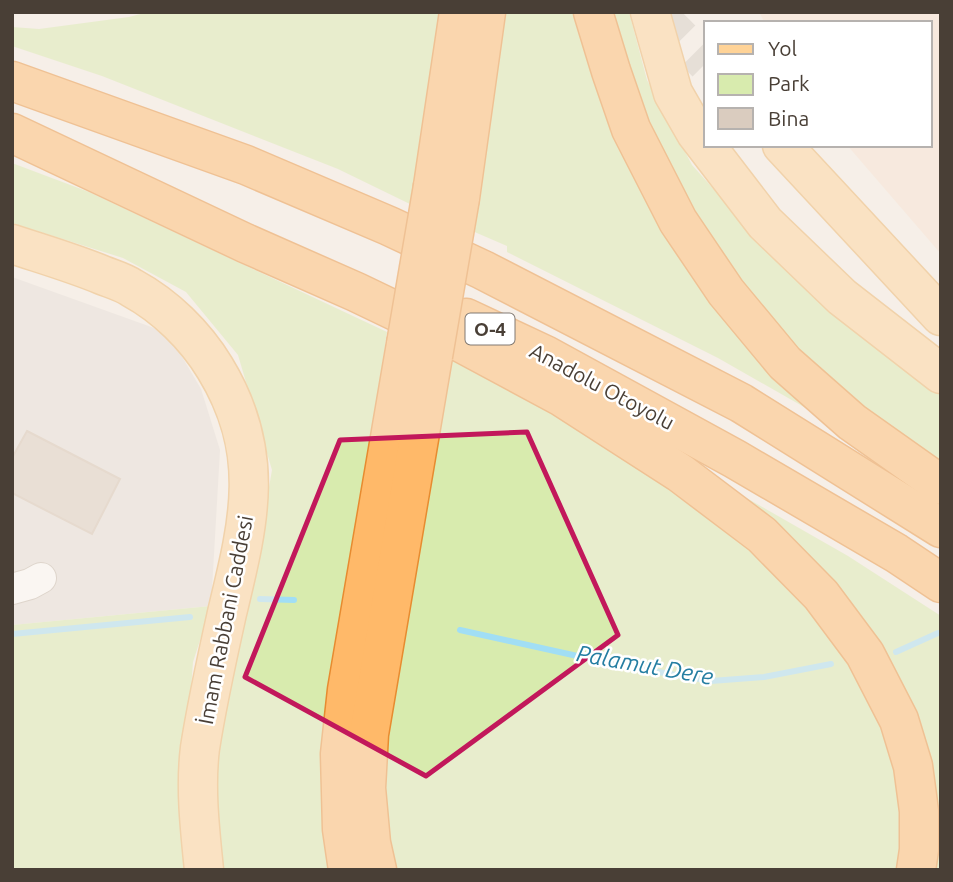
<svg xmlns="http://www.w3.org/2000/svg" width="953" height="882" font-family="Ubuntu,sans-serif">
<style>
.commercial{fill:#f8e3d2}
.industrial{fill:#e4ded9}
.green{fill:#d8ebae}
.lines{fill:none;stroke-linecap:round;stroke-linejoin:round}
.stream{stroke:#a1def5;stroke-width:6}
.building{fill:#daccbf;stroke:#d2c0af;stroke-width:2}
.major-tunnel{stroke:#d3ccc4;stroke-width:38;stroke-dasharray:38 19;stroke-linecap:butt}
.minor-casing{stroke:#c1b6aa;stroke-width:32}
.major-casing{stroke:#ebaf60;stroke-width:41}
.highway-casing{stroke:#e78b30;stroke-width:41}
.minor{stroke:#fff;stroke-width:30}
.major{stroke:#ffd397;stroke-width:38}
.highway{stroke:#ffb969;stroke-width:38}
.highway-bridge-casing{stroke:#e78b30;stroke-width:41;stroke-linecap:butt}
.highway-bridge{stroke:#ffb969;stroke-width:38}
.marked{fill:none;stroke:#c2185b;stroke-width:5;stroke-linejoin:round}
.labels{text-anchor:middle;stroke-width:5;stroke-linejoin:round;paint-order:stroke}
.shield{fill:#fff;stroke:#807972;stroke-width:2}
.shield-label{font-size:19px;font-weight:bold;fill:#493f36}
.street-label{font-size:21px;fill:#493f36;stroke:#fff}
.water-label{font-size:23px;font-style:italic;fill:#257ea2;stroke:#fff}
</style>
<rect width="100%" height="100%" fill="#f5efe8"/>
<polygon class="commercial" points="759,12 941,12 941,254 847,145 930,145 930,23 765,23"/>
<polygon class="industrial" points="12,277 168,333 201,389 220,450 211,606 12,625"/>
<g class="green">
<polygon points="148,12 446,12 414,206 338,169 102,76 12,46 12,27 39,29 129,17"/>
<polygon points="502,12 577,12 583,35 818,415 718,358 507,252 507,246 470,230"/>
<polygon points="610,12 629,12 647,80 692,165 770,252 941,389 941,469 805,368 671,186"/>
<polygon points="12,163 89,192 387,332 329,735 333,870 221,870 216,771 229,671 258,550 272,470 238,355 186,292 123,258 12,223"/>
<polygon points="450,353 589,432 666,482 790,580 861,670 901,774 902,870 389,870 384,846 386,722"/>
<polygon points="694,468 848,556 941,616 941,870 929,870 921,747"/>
<polygon points="211,606 193,662 187,743 192,870 12,870 12,625"/>
</g>
<g class="lines">
<g class="stream">
<polyline points="260,599 294,600"/>
<polyline points="460,630 618,665 711,681 764,677 831,664"/>
<polyline points="12,634 190,617"/>
<polyline points="896,652 938,633"/>
</g>
</g>
<polygon class="building" points="27,431 120,479 92,534 12,493 12,458"/>
<g class="lines">
<polyline class="major-tunnel" points="655,12 706,63"/>
<defs>
<polyline id="minor" points="12,589 30,584 41,578"/>
<g id="major">
<polyline points="650,12 673,93 696,133 765,223 842,297 941,374"/>
<polyline points="782,145 941,316"/>
<path d="M12 244C42 254 73 263 102 275 112 279 123 282 132 288 165 306 195 335 215 368 267 453 249 522 227 613 217 658 207 703 200 748 195 788 200 830 204 870"/>
</g>
<g id="highway">
<polyline points="593,12 611,71 631,129 678,221 726,292 785,363 852,422 941,485"/>
<polyline points="12,81 246,165 389,226 483,270 741,403 941,528"/>
<polyline points="12,133 245,243 356,292 456,340 562,397 680,473 762,535 821,595 865,654 899,720 913,766 919,811 919,850 916,870"/>
<polyline points="433,186 459,12"/>
<polyline points="460,198 486,12"/>
<polyline points="466,318 545,355 735,459 896,553 941,583"/>
<polyline points="348,870 342,829 340,754 347,690 406,344"/>
<polyline points="377,870 371,843 366,788 369,734 433,356"/>
</g>
</defs>
<use href="#minor" class="minor-casing"/>
<use href="#major" class="major-casing"/>
<use href="#highway" class="highway-casing"/>
<use href="#minor" class="minor"/>
<use href="#major" class="major"/>
<use href="#highway" class="highway"/>
<defs>
<g id="highway-bridge">
<polyline points="406,344 433,186"/>
<polyline points="433,356 460,198"/>
</g>
</defs>
<use href="#highway-bridge" class="highway-bridge-casing"/>
<use href="#highway-bridge" class="highway-bridge"/>
</g>
<path d="M0 0H953V882H0ZM527 432 618 635 426 776 245 677 340 440Z" fill="#f5efe8" fill-opacity=".55" fill-rule="evenodd"/>
<path class="marked" d="M527 432 618 635 426 776 245 677 340 440Z"/>
<g class="labels">
<rect class="shield" x="465.5" y="313.5" width="49" height="31" rx="5"/>
<g class="shield-label">
<text x="490" y="336">O-4</text>
</g>
<g class="street-label">
<text transform="translate(602 387) rotate(28)" y="7">Anadolu Otoyolu</text>
<text transform="translate(226 620) rotate(-79)" y="7">İmam Rabbani Caddesi</text>
</g>
<g class="water-label">
<text transform="translate(645 665) rotate(10)" y="8">Palamut Dere</text>
</g>
</g>
<rect width="953" height="882" fill="none" stroke="#493f36" stroke-width="28"/>
<rect x="704" y="21" width="228" height="126" fill="#ffffff" stroke="#b6b2af" stroke-width="2"/>
<rect x="718" y="44" width="35" height="10" fill="#ffd397" stroke="#b6b2af" stroke-width="2"/>
<text x="768" y="56" font-size="21" fill="#493f36">Yol</text>
<rect x="718" y="74" width="35" height="21" fill="#d8ebae" stroke="#b6b2af" stroke-width="2"/>
<text x="768" y="91" font-size="21" fill="#493f36">Park</text>
<rect x="718" y="108" width="35" height="21" fill="#daccbf" stroke="#b6b2af" stroke-width="2"/>
<text x="768" y="126" font-size="21" fill="#493f36">Bina</text>
</svg>
